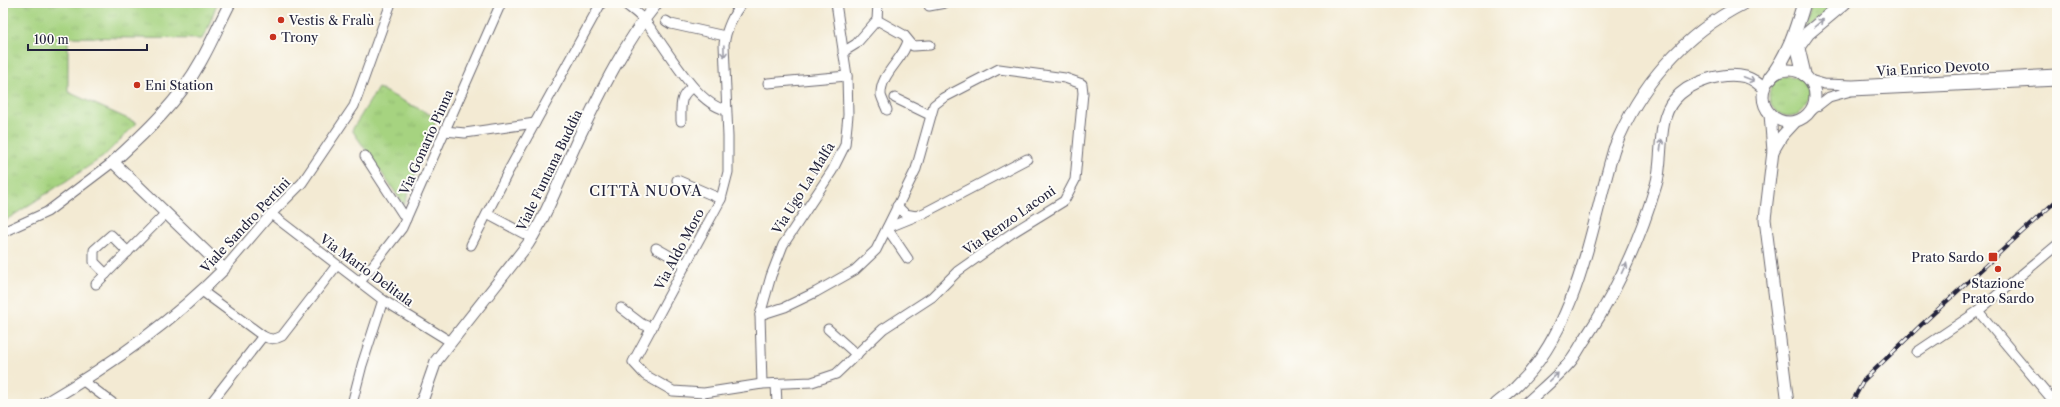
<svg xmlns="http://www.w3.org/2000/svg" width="2060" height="407" font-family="'Libre Caslon Text',serif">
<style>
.grass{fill:url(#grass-tufts);stroke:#647a5e}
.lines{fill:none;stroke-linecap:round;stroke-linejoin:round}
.minor-casing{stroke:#6b6870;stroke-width:11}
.major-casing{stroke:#6b6870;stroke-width:13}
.highway-casing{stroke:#6b6870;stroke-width:15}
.minor{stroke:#fff;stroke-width:9}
.major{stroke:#fff;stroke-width:11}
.highway{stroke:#fff;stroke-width:13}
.rail-casing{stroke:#22223b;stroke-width:4}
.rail{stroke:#fdfcf7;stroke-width:2.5;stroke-dasharray:8;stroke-linecap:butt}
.oneway{stroke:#9c9ca7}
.poi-dot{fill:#c8321e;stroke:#fdfcf7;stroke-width:1.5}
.labels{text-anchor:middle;stroke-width:4;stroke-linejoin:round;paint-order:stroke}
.poi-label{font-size:13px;fill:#22223b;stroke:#fdfcf7;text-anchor:start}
.street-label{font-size:13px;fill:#22223b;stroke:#fdfcf7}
.neighbourhood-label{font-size:14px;letter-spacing:1px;fill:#22223b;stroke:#fdfcf7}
</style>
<defs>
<pattern id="grass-tufts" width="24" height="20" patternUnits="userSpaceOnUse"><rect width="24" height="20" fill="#a6d380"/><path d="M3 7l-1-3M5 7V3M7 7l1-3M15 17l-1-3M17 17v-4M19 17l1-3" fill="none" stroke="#8fb570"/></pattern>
</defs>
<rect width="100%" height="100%" fill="#fdfcf7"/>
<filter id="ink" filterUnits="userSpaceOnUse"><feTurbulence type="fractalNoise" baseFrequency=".025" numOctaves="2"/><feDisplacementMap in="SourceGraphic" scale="8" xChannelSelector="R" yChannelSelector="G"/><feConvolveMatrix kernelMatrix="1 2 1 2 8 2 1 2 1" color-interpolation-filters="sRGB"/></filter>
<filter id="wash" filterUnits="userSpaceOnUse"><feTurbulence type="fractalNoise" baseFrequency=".012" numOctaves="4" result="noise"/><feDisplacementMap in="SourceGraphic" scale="16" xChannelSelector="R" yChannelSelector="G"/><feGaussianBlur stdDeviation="0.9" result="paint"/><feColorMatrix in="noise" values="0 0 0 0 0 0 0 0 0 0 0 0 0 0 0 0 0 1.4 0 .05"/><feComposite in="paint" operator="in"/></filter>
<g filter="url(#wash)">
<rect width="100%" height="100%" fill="#f3ead3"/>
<g class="grass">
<polygon points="3,3 217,3 208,28 202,39 68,37 68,92 137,123 103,157 3,222"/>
<polygon points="1812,3 1838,3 1806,29"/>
<circle cx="1789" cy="96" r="20"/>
<polygon points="378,88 437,118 404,205 352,130"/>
</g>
</g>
<g filter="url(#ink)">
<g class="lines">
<defs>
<g id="minor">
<path d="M624 3C631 9 639 14 645 21 666 46 694 103 726 110"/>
<path d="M742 3C733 14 726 30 724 44L728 137V172L721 199 633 362 645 375 673 391 704 393 762 384 812 382 836 374 883 329 932 297 958 271 1012 233 1064 201 1075 180 1083 93 1082 84 1065 78 999 69 943 98 934 105 916 169 876 250 855 270 816 292 785 307 760 315"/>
<polyline points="929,6 945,3"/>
<polyline points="877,20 904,35 913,46 930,45"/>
<polyline points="666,21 671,24 725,36"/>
<polyline points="843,52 856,44 877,20 878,3"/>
<polyline points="1810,80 1824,84 1853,85 2057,74"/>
<polyline points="768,83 847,76"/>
<polyline points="895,98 930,115"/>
<path d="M887 110C885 105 882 99 881 95 880 74 903 60 908 41"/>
<polyline points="1811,111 1829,97 1851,91 2057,81"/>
<path d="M681 121C681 106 679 95 693 87"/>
<polyline points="445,131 465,133 535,123"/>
<polyline points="365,156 406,219"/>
<polyline points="677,180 721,199"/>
<polyline points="897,206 905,214 916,216"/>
<polyline points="271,214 383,300 451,342"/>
<polyline points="487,214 532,238"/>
<polyline points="3,232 47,212 113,162"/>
<polyline points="471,245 509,170 601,3"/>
<polyline points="656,248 686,265"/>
<polyline points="908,259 887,228 924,213 1027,159"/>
<polyline points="224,269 271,214 302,183 354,106 391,3"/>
<polyline points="106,274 94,262 94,250 111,235 128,252"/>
<polyline points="360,282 402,228 501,3"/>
<polyline points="96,284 166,213"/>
<path d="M202 291 263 336C270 340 275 340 282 336L337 265"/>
<polyline points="621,308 642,324 652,328"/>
<polyline points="1978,311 2056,404"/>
<polyline points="828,329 857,355"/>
<polyline points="1917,352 1978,311 2057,245"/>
<polyline points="82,380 114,404"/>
<polyline points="762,384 760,315 771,276 783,245 832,171 845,145 848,115 847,76 836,3"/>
<polyline points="776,384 777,404"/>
<polyline points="210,404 263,336"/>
<polyline points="352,404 362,365 383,300"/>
</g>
<g id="major">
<circle cx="1789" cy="96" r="26"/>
<polyline points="1770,114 1773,151 1765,219 1788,404"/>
<polyline points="1773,151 1782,136 1795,122"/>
<path d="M44 404C109 366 171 323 224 269L113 162C146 132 179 101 201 61 212 42 220 22 230 3"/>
<path d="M421 404 436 361 528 244C549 211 562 173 579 137 601 91 625 42 657 3"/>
<path d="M1496 404C1503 398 1511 393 1517 386 1578 328 1591 226 1614 149 1639 86 1683 34 1745 3"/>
<path d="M1526 404C1541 390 1557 377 1570 362 1576 355 1580 346 1585 339 1616 293 1640 239 1656 185 1664 160 1656 121 1674 100 1689 82 1723 71 1746 77 1753 79 1759 84 1764 89"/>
</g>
<g id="highway">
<polyline points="1796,40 1804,74"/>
<polyline points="1798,47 1808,33 1844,3"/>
<path d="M1770 78C1788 56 1796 30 1804 3"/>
</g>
</defs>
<use href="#minor" class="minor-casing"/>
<use href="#major" class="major-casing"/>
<use href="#highway" class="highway-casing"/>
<use href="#minor" class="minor"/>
<use href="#major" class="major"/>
<use href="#highway" class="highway"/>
<defs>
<polyline id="rail" points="1851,404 1864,380 1921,325 2057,200"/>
</defs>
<use href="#rail" class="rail-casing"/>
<use href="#rail" class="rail"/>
</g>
<defs><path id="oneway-shaft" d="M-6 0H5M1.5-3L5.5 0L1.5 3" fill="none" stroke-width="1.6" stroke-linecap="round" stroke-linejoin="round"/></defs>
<g class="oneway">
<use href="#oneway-shaft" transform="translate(1819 23) rotate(-40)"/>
<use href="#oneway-shaft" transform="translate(724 51) rotate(89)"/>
<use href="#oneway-shaft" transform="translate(1749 79) rotate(21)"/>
<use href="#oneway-shaft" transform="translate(1661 145) rotate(-83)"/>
<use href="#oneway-shaft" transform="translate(1624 268) rotate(-65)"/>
<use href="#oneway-shaft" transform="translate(1554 377) rotate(-44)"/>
</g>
</g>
<g class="poi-dot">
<circle cx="281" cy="20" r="4"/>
<circle cx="273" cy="37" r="4"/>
<circle cx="137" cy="85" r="4"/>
<rect x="1988" y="252" width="10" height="10" rx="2"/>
<circle cx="1998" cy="269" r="4"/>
</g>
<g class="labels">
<g class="poi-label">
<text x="289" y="25">Vestis &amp; Fralù</text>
<text x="281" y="42">Trony</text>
<text x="145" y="90">Eni Station</text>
<text x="1984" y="262" text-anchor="end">Prato Sardo</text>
<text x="1998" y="288" text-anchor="middle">Stazione<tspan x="1998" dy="15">Prato Sardo</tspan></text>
</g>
<g class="street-label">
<text transform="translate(1933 68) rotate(-3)" y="5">Via Enrico Devoto</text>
<text transform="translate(426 142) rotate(-66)" y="5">Via Gonario Pinna</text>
<text transform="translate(549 170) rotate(-64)" y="5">Viale Funtana Buddia</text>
<text transform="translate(803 188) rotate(-58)" y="5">Via Ugo La Malfa</text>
<text transform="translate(1009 220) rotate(-35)" y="5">Via Renzo Laconi</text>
<text transform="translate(245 225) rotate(-47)" y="5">Viale Sandro Pertini</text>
<text transform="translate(679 249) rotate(-62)" y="5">Via Aldo Moro</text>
<text transform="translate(367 270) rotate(36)" y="5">Via Mario Delitala</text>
</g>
<g class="neighbourhood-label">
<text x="646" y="196">CITTÀ NUOVA</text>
</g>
</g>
<rect width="2060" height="407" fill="none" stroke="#fdfcf7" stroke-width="16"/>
<path d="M28 44v6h119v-6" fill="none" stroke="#22223b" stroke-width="2"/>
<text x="34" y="44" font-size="12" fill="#22223b" stroke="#fdfcf7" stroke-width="3" paint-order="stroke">100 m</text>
</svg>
